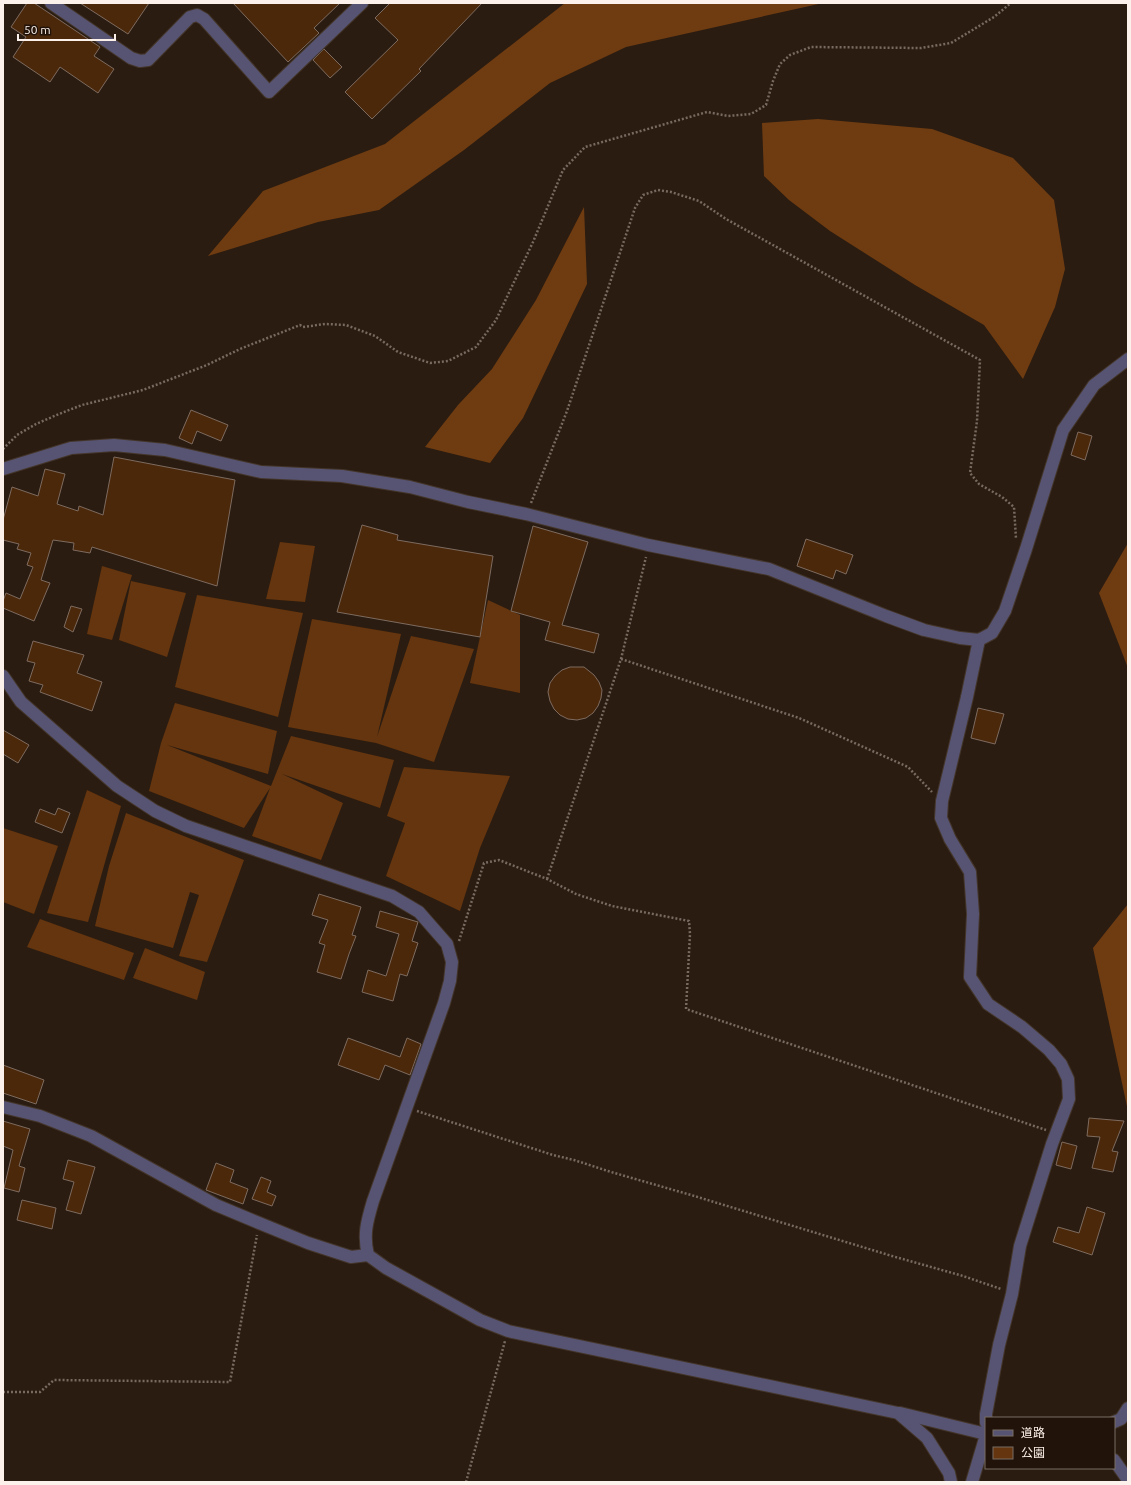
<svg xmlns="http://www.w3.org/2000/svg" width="1131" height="1485" font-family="Ubuntu,'Noto Sans JP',sans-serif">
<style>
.green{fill:#64350e}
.forest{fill:#6f3c11}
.building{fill:#4c280b;stroke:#7d6b5f}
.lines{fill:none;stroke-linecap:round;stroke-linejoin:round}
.minor-casing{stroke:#44362b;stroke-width:14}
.path{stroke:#776a60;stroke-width:2.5;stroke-dasharray:2 2;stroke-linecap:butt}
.minor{stroke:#575473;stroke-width:12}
</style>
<rect width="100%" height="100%" fill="#2b1c11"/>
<g class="green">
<polygon points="280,542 315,546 305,602 266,599"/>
<polygon points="102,566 132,575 112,640 87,634"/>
<polygon points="131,581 186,593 167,657 119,640"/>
<polygon points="197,595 303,613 278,717 175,687"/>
<polygon points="488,600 520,615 520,693 470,683"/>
<polygon points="312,619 401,634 377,737 411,636 474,649 434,762 376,743 288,727"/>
<polygon points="175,703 277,731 268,774 167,745 271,786 291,736 394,760 380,808 282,774 343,803 321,860 252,836 270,788 244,828 149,791 161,743"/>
<polygon points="404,767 510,776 480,848 460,911 386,876 405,823 387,816"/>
<polygon points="87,790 121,806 88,922 47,913"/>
<polygon points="126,813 244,860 207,962 179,956 199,895 190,892 173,948 95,926 109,866"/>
<polygon points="3,828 58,846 34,914 3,902"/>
<polygon points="40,919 134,953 124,980 27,947"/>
<polygon points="145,948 205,972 197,1000 133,978"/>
</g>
<g class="forest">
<polygon points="565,3 823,3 626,47 550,83 464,150 379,210 318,222 208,256 263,191 385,144"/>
<polygon points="818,119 932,129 1013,158 1054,200 1065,269 1055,307 1023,379 984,325 915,285 830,231 789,200 764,176 762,123"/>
<polygon points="584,207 587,284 523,418 490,463 425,447 458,405 492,369 536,300"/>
<polygon points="1128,543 1128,668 1099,593"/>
<polygon points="1128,904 1128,1111 1093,948"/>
</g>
<g class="building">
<polygon points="27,3 34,3 100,47 94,56 114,69 98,93 60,67 50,82 13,57 26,37 11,27"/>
<polygon points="80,3 149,3 128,34"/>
<polygon points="233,3 340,3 314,28 319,33 288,62"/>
<polygon points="390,3 482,3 419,69 421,71 372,119 345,92 398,40 375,18"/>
<polygon points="324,49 342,67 330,78 313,60"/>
<polygon points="191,410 228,425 221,441 197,431 192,444 179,438"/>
<polygon points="1078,432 1092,436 1085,460 1071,455"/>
<polygon points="114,457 235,480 217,586 92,547 90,553 73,550 74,543 53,540 41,580 50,583 34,621 3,608 3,601 6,593 20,599 33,567 27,565 31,553 17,549 19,544 3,540 3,520 12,487 38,496 45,469 65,474 57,504 78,511 79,506 103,515"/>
<polygon points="362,525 398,535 397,540 493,556 480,637 337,612"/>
<polygon points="533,526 588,542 562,625 599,634 594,653 545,640 550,622 511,611"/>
<polygon points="806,539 853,555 846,574 836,570 833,579 797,566"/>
<polygon points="71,606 82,609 73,632 64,627"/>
<polygon points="33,641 84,655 77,673 102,682 92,711 40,692 43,685 29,681 35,663 27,661"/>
<polygon points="570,667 584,667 594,675 599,682 602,690 601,698 598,706 593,713 586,718 577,720 568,719 560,715 554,709 550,701 548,692 550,683 555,676 562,670"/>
<polygon points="978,708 1004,714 995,744 971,738"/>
<polygon points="3,730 29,745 18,763 3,754"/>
<polygon points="58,808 70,813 62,833 35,822 40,809 55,815"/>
<polygon points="319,894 361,907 352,935 356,936 349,954 341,979 317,972 325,945 319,943 328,920 312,915"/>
<polygon points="380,911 418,922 412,941 418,943 407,976 400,974 393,1001 362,992 368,970 386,976 399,934 376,927"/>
<polygon points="348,1038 400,1057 407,1038 421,1044 410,1075 385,1065 379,1080 338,1065"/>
<polygon points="3,1065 44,1080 36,1104 3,1093"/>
<polygon points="1089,1118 1124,1121 1112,1151 1118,1152 1113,1172 1092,1168 1100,1137 1087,1136"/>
<polygon points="3,1121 30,1129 19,1166 25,1168 19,1192 4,1188 13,1150 3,1146"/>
<polygon points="1062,1142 1077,1146 1071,1169 1056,1165"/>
<polygon points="68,1160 95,1167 81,1214 66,1210 74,1182 63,1179"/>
<polygon points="216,1163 234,1170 230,1182 248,1189 243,1204 206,1190"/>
<polygon points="261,1177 271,1181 267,1192 276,1196 272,1206 252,1199"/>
<polygon points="22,1200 56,1208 52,1229 17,1220"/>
<polygon points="1087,1207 1105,1213 1092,1255 1053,1242 1058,1227 1079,1233"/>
</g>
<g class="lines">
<defs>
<g id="minor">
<polyline points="51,3 131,58 140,61 148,60 190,17 197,15 204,19 269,92 362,3"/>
<polyline points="3,469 71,448 114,445 165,450 261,472 342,476 410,487 468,502 526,514 648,545 769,569 886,616 924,630 960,638 979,640 992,633 1005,611 1026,549 1063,430 1094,385 1128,359"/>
<polyline points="979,640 967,697 942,801 941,818 950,839 970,872 973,914 970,977 988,1004 1022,1027 1049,1050 1061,1064 1068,1079 1069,1099 1052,1144 1020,1246 1012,1294 999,1345 986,1414 986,1423"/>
<path d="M3 676 21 702 117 786 155 811 186 826 392 896 419 912 447 944 452 962 450 981 444 1003 373 1201C367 1221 363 1235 368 1255L386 1268 480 1320 508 1331 898 1413 927 1438 949 1473 951 1482"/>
<polyline points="3,1107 40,1116 91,1136 216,1205 259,1223 308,1243 351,1257 368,1255"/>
<polyline points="900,1413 986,1434"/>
<polyline points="1114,1422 1121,1419 1128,1408"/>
<polyline points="1114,1460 1128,1480"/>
<polyline points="972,1482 986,1435"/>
</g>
</defs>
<use href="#minor" class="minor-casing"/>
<g class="path">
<polyline points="3,449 17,435 36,424 59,414 82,405 143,390 207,365 240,349 300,325 303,327 325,324 346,325 375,336 398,352 430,363 448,361 476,347 496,320 533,242 563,170 585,147 707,112 728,116 751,114 766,105 773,81 780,64 790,55 811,47 921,48 951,43 994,17 1011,3"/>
<polyline points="531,503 567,411 635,208 643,195 658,190 671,192 699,201 726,219 980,360 977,421 970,473 979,484 1002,497 1014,507 1016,539"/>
<polyline points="621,659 799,718 908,767 932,792"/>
<polyline points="547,879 621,659 646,557"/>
<polyline points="459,941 484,863 499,860 547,879 576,894 612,906 689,921 690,934 686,1009 1046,1130"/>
<polyline points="417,1111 553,1155 574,1160 611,1172 691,1195 892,1256 963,1276 1001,1289"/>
<polyline points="3,1392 40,1392 54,1380 230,1382 257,1235"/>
<polyline points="466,1482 505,1341"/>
</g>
<use href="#minor" class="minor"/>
</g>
<rect width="1131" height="1485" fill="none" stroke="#fdf2eb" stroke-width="8"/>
<rect x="985" y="1417" width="130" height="52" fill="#211309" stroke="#796c63"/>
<rect x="993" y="1430" width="20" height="6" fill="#575473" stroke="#796c63"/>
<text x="1021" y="1437" font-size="12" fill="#fdf2eb">道路</text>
<rect x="993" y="1447" width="20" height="12" fill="#64350e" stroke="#796c63"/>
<text x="1021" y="1457" font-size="12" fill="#fdf2eb">公園</text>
<path d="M18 34v6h97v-6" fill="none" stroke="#fdf2eb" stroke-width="2"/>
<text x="24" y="34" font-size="12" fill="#fdf2eb" stroke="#211309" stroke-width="3" paint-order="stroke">50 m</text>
</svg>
